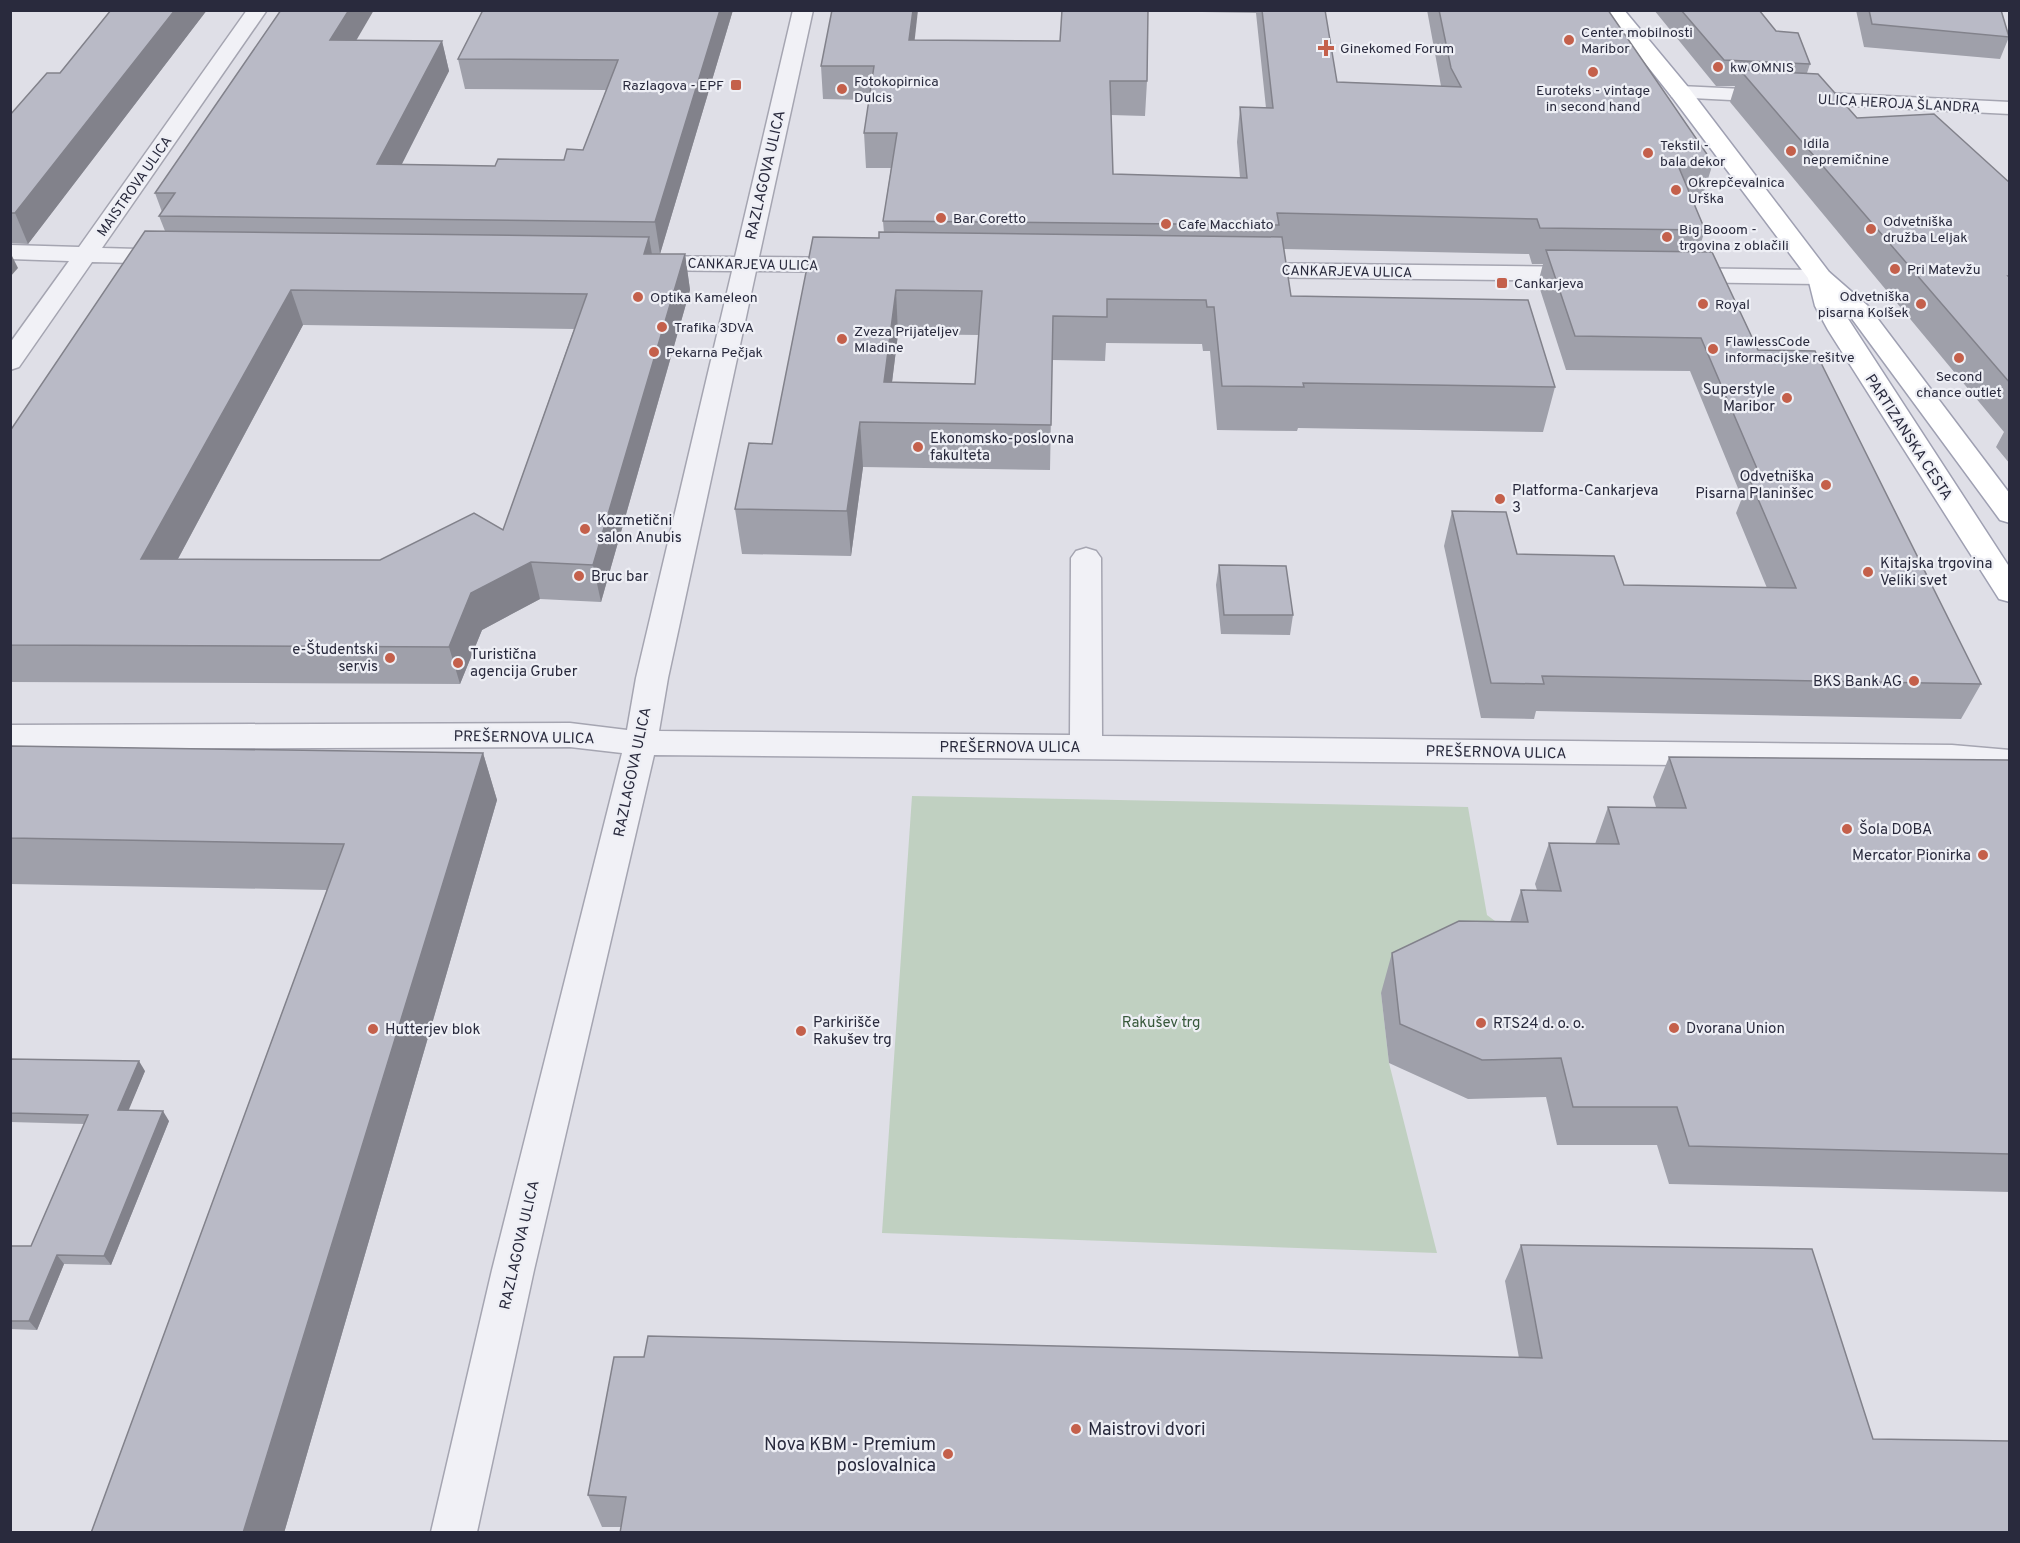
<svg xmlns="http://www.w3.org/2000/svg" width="2020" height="1543" font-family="Overpass,sans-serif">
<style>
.green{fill:#c0d0c1}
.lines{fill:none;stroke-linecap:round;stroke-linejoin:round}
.minor-casing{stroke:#a5a5b1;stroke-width:3}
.major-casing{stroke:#9fa0b2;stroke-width:3}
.minor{fill:#f1f1f6;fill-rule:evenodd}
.major{fill:#fff;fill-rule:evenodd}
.wall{fill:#9fa0aa;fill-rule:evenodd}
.shaded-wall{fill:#82828b}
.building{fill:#b9bac6;stroke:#82828b;stroke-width:1.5;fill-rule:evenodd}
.poi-dot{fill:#c4604b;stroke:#eeeff5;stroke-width:2}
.labels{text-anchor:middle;stroke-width:4.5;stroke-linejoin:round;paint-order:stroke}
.far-poi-label{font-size:14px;fill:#292a3d;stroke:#eeeff5;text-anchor:start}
.far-street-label{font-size:14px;fill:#292a3d;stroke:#eeeff5}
.street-label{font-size:15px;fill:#292a3d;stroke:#eeeff5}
.poi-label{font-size:15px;fill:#292a3d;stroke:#eeeff5;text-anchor:start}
.park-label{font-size:15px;fill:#37583b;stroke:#eeeff5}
.near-poi-label{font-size:18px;fill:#292a3d;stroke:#eeeff5;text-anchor:start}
</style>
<rect width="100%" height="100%" fill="#dfdfe7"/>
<polygon class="green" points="912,796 1468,807 1487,915 1507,930 1381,993 1389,1063 1437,1253 882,1233"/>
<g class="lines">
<defs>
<g id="minor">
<polygon points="247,10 267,10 102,248 174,250 183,252 186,257 183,262 174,264 92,262 19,367 10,370 10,343 69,261 10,259 10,245 79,247"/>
<polygon points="793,10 813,10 759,257 852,258 861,260 864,265 861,270 852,272 756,271 668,678 659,731 1070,735 1071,558 1076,551 1086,548 1096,551 1101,558 1102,736 1952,745 2010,750 2010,774 1952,769 1872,767 654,755 534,1270 477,1532 431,1532 492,1270 622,753 570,747 10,749 10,725 570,723 627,730 636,678 732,271 642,270 633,268 630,263 633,258 642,256 735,257"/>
<polygon points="1680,86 2010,102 2010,114 1672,97 1669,92 1672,87"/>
<polygon points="1242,263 1586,267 1595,269 1598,274 1595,279 1586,281 1242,277 1233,275 1230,270 1233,265"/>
<polygon points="1677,268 1820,270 1829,272 1832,277 1829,282 1820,284 1677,282 1668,280 1665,275 1668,270"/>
</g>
<polygon id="major" points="1603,10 1624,10 1688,87 1829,272 1868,306 2010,494 2010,523 2000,520 1850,316 1841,308 2010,568 2010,602 1999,599 1828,330 1815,306 1808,278 1672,97"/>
</defs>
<use href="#minor" class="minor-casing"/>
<use href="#major" class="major-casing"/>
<use href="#minor" class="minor"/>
<use href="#major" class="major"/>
</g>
<g class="wall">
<polygon points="111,10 207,10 28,244 10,243 10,115 60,73"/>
<path d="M483 10H733L660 254H685L690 290 601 602 540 599 482 630 460 684 10 682V431L165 231 159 216 162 212 155 193 356 40 442 41 449 71 402 164 495 166 564 160 583 150 606 90 465 89 458 59ZM303 325 574 329 503 530 380 560 178 559Z"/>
<path d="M1062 10H1325L1337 82 1441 86 1427 10H1608L1713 163 1702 198H1691L1705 230 1698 252 1758 350 1981 684 1961 719 1536 711 1534 719 1481 718 1444 546 1452 511 1517 554 1624 585 1767 588 1736 513 1742 498 1690 371 1566 370 1538 283 1543 264H1532L1529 254 1284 249 1291 296 1555 387 1543 432 1298 428 1297 431 1217 430 1210 351H1203L1202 344 1106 343 1105 361 1052 360 1050 470 863 467 851 556 742 554 735 509 772 444 879 238 884 233 883 221 891 168H866L864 133 869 100 823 99 821 66 915 40 1060 41ZM1148 11 1256 13 1266 108 1240 107 1237 142 1240 178 1113 174 1111 115 1145 116 1147 81ZM898 334 979 335 975 384 892 382Z"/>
<polygon points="1654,10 1759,10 1776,31 1810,64 1807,73 1857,118 2010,183 2010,464 1996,447 2004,432 1730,102 1735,86 1716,86"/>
<polygon points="1856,10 2001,10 2009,37 2000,59 1864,47"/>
<polygon points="1219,565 1293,615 1290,635 1221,634 1216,585"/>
<polygon points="10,746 483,753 497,800 284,1533 91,1533 327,890 10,884"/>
<polygon points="1669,757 2010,762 2010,1192 1669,1184 1657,1145 1557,1145 1546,1097 1468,1099 1389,1063 1381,993 1392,953 1510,922 1521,890 1537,890 1535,884 1549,843 1595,844 1608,807 1656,807 1653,797"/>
<polygon points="10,1059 145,1071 128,1110 169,1121 111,1265 64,1264 37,1330 10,1329 10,1246 31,1246 85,1124 10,1122"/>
<polygon points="1521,1245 1873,1439 621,1527 602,1527 588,1495 1519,1358 1505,1281"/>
</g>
<g class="shaded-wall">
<polygon points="175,10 207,10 28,244 15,213"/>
<polygon points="349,10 374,10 339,70 330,40"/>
<polygon points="720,10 733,10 660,254 655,222"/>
<polygon points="913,10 918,10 911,73 909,40"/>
<polygon points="442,41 449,71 386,195 377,164"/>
<polygon points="649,237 655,272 644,254"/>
<polygon points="10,252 18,268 10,277"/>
<polygon points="685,254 690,290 601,602 593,565"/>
<polygon points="291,290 303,325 158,596 141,559"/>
<polygon points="896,290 898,334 887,422 884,382"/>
<polygon points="860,422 863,467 851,556 847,511"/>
<polygon points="531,562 540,599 482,630 460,684 449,647 471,593"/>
<polygon points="483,753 497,800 284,1533 243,1533"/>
<polygon points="139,1061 145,1071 125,1119 118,1110"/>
<polygon points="163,1111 169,1121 111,1265 104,1256"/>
<polygon points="57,1255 64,1264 37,1330 29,1321"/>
</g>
<g class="building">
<polygon points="111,10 175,10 15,213 10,213 10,115 47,73 60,73"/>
<polygon points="281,10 349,10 330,40 442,41 377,164 495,166 498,159 564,160 567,149 583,150 618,60 458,59 483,10 720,10 655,222 159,216 175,193 155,193"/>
<polygon points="832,10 913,10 909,40 1060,41 1062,10 1148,10 1147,81 1110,81 1113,174 1247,178 1240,107 1273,108 1262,10 1325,10 1337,82 1461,87 1451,68 1439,10 1608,10 1713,163 1677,163 1705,230 1540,228 1537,219 1277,213 1279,225 883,221 897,133 864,133 874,66 821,66"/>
<polygon points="1681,10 1759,10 1776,31 1798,33 1810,64 1724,60"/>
<polygon points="1869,10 2001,10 2009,37 1872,24"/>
<polygon points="1740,70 1818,74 1857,118 1934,114 2010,183 2010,276 2008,276 2010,278 2010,383"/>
<path d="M145 231 649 237 644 254H685L593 565 531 562 471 593 449 647 10 645V431ZM291 290 587 294 503 530 474 513 380 560 141 559Z"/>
<path d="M879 232 1282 237 1291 296 1528 300 1555 387 1303 383 1304 387 1222 386 1214 307H1207L1206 300 1107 299V317L1053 316 1051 425 860 422 847 511 735 509 749 443 772 444 813 237 879 238ZM896 290 982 291 975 384 884 382Z"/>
<polygon points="1546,250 1712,252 1758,350 1815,351 1981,684 1542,676 1544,684 1491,683 1452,511 1506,512 1517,554 1614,556 1624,585 1796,588 1749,478 1761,478 1701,338 1575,336"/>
<polygon points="1219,565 1286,566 1293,615 1224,615"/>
<polygon points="10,746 483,753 243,1533 91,1533 344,844 10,838"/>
<polygon points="1669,757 2008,760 2010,762 2010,1154 1689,1146 1677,1107 1573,1107 1561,1058 1482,1060 1400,1024 1392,953 1459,921 1528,922 1521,890 1561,891 1549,843 1619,844 1608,807 1686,808"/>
<polygon points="10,1059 139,1061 118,1110 163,1111 104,1256 57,1255 29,1321 10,1321 10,1246 31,1246 88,1115 10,1113"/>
<polygon points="1521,1245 1812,1249 1873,1439 2010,1441 2010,1533 620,1533 626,1497 588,1495 614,1357 644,1357 648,1336 1542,1358"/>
</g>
<g class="poi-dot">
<circle cx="1569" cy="40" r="6"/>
<path d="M1323 39h6v6h6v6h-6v6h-6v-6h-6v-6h6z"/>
<circle cx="1718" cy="67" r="6"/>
<circle cx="1593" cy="72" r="6"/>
<rect x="730" y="79" width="12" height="12" rx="3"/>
<circle cx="842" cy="89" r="6"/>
<circle cx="1791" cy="151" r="6"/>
<circle cx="1648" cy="153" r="6"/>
<circle cx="1676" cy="190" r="6"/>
<circle cx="941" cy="218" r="6"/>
<circle cx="1166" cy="224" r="6"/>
<circle cx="1871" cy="229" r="6"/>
<circle cx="1667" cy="237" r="6"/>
<circle cx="1895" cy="269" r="6"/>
<rect x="1496" y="277" width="12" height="12" rx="3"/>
<circle cx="638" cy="297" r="6"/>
<circle cx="1703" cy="304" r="6"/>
<circle cx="1921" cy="304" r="6"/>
<circle cx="662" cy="327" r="6"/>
<circle cx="842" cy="339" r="6"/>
<circle cx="1713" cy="349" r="6"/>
<circle cx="654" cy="352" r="6"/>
<circle cx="1959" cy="358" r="6"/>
<circle cx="1787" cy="398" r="6"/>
<circle cx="918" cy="447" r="6"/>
<circle cx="1826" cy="485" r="6"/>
<circle cx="1500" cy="499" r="6"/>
<circle cx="585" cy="529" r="6"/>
<circle cx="1868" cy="572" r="6"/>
<circle cx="579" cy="576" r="6"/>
<circle cx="390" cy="658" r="6"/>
<circle cx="458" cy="663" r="6"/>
<circle cx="1914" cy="681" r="6"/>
<circle cx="1847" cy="829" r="6"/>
<circle cx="1983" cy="855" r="6"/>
<circle cx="1481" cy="1023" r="6"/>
<circle cx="1674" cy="1028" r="6"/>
<circle cx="373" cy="1029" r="6"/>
<circle cx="801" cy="1031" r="6"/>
<circle cx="1076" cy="1429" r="6"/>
<circle cx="948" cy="1454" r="6"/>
</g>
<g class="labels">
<g class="far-poi-label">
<text x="1581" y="37">Center mobilnosti<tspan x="1581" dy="16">Maribor</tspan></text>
<text x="1340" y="53">Ginekomed Forum</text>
<text x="1730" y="72">kw OMNIS</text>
<text x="854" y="86">Fotokopirnica<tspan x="854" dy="16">Dulcis</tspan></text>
<text x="724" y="90" text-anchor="end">Razlagova - EPF</text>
<text x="1593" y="95" text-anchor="middle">Euroteks - vintage<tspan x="1593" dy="16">in second hand</tspan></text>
<text x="1803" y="148">Idila<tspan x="1803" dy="16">nepremičnine</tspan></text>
<text x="1660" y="150">Tekstil -<tspan x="1660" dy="16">bala dekor</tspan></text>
<text x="1688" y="187">Okrepčevalnica<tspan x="1688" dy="16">Urška</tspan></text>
<text x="953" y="223">Bar Coretto</text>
<text x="1883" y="226">Odvetniška<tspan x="1883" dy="16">družba Leljak</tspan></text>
<text x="1178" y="229">Cafe Macchiato</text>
<text x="1679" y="234">Big Booom -<tspan x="1679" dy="16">trgovina z oblačili</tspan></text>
<text x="1907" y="274">Pri Matevžu</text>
<text x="1514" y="288">Cankarjeva</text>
<text x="1909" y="301" text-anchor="end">Odvetniška<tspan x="1909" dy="16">pisarna Kolšek</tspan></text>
<text x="650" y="302">Optika Kameleon</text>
<text x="1715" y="309">Royal</text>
<text x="674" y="332">Trafika 3DVA</text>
<text x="854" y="336">Zveza Prijateljev<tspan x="854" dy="16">Mladine</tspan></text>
<text x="1725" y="346">FlawlessCode<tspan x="1725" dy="16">informacijske rešitve</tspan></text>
<text x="666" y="357">Pekarna Pečjak</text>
<text x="1959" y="381" text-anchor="middle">Second<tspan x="1959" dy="16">chance outlet</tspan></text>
</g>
<g class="far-street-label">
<text transform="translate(1899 103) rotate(3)" y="5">ULICA HEROJA ŠLANDRA</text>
<text transform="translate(134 186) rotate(-55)" y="5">MAISTROVA ULICA</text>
<text transform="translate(753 264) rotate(1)" y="5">CANKARJEVA ULICA</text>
<text transform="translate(1347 271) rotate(1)" y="5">CANKARJEVA ULICA</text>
</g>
<g class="street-label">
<text transform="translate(765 175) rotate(-77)" y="5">RAZLAGOVA ULICA</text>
<text transform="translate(1909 437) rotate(57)" y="5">PARTIZANSKA CESTA</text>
<text transform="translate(524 737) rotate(1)" y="5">PREŠERNOVA ULICA</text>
<text x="1010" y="752">PREŠERNOVA ULICA</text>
<text transform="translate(1496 752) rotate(1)" y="5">PREŠERNOVA ULICA</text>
<text transform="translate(632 772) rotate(-78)" y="5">RAZLAGOVA ULICA</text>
<text transform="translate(519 1245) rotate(-77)" y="5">RAZLAGOVA ULICA</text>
</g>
<g class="poi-label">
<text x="1775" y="394" text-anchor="end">Superstyle<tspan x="1775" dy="17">Maribor</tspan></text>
<text x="930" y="443">Ekonomsko-poslovna<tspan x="930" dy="17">fakulteta</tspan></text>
<text x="1814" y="481" text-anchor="end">Odvetniška<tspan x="1814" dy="17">Pisarna Planinšec</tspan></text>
<text x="1512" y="495">Platforma-Cankarjeva<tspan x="1512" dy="17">3</tspan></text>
<text x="597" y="525">Kozmetični<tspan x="597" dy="17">salon Anubis</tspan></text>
<text x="1880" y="568">Kitajska trgovina<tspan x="1880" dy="17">Veliki svet</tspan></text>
<text x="591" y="581">Bruc bar</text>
<text x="378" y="654" text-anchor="end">e-Študentski<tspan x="378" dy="17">servis</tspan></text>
<text x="470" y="659">Turistična<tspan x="470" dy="17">agencija Gruber</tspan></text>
<text x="1902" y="686" text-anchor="end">BKS Bank AG</text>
<text x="1859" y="834">Šola DOBA</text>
<text x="1971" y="860" text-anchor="end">Mercator Pionirka</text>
<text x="813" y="1027">Parkirišče<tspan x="813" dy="17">Rakušev trg</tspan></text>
<text x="1493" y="1028">RTS24 d. o. o.</text>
<text x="1686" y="1033">Dvorana Union</text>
<text x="385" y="1034">Hutterjev blok</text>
</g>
<g class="park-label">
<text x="1161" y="1027">Rakušev trg</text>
</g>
<g class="near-poi-label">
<text x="1088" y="1435">Maistrovi dvori</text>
<text x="936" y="1450" text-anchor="end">Nova KBM - Premium<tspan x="936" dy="21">poslovalnica</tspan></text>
</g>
</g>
<rect width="2020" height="1543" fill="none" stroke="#292a3d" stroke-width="24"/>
</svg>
